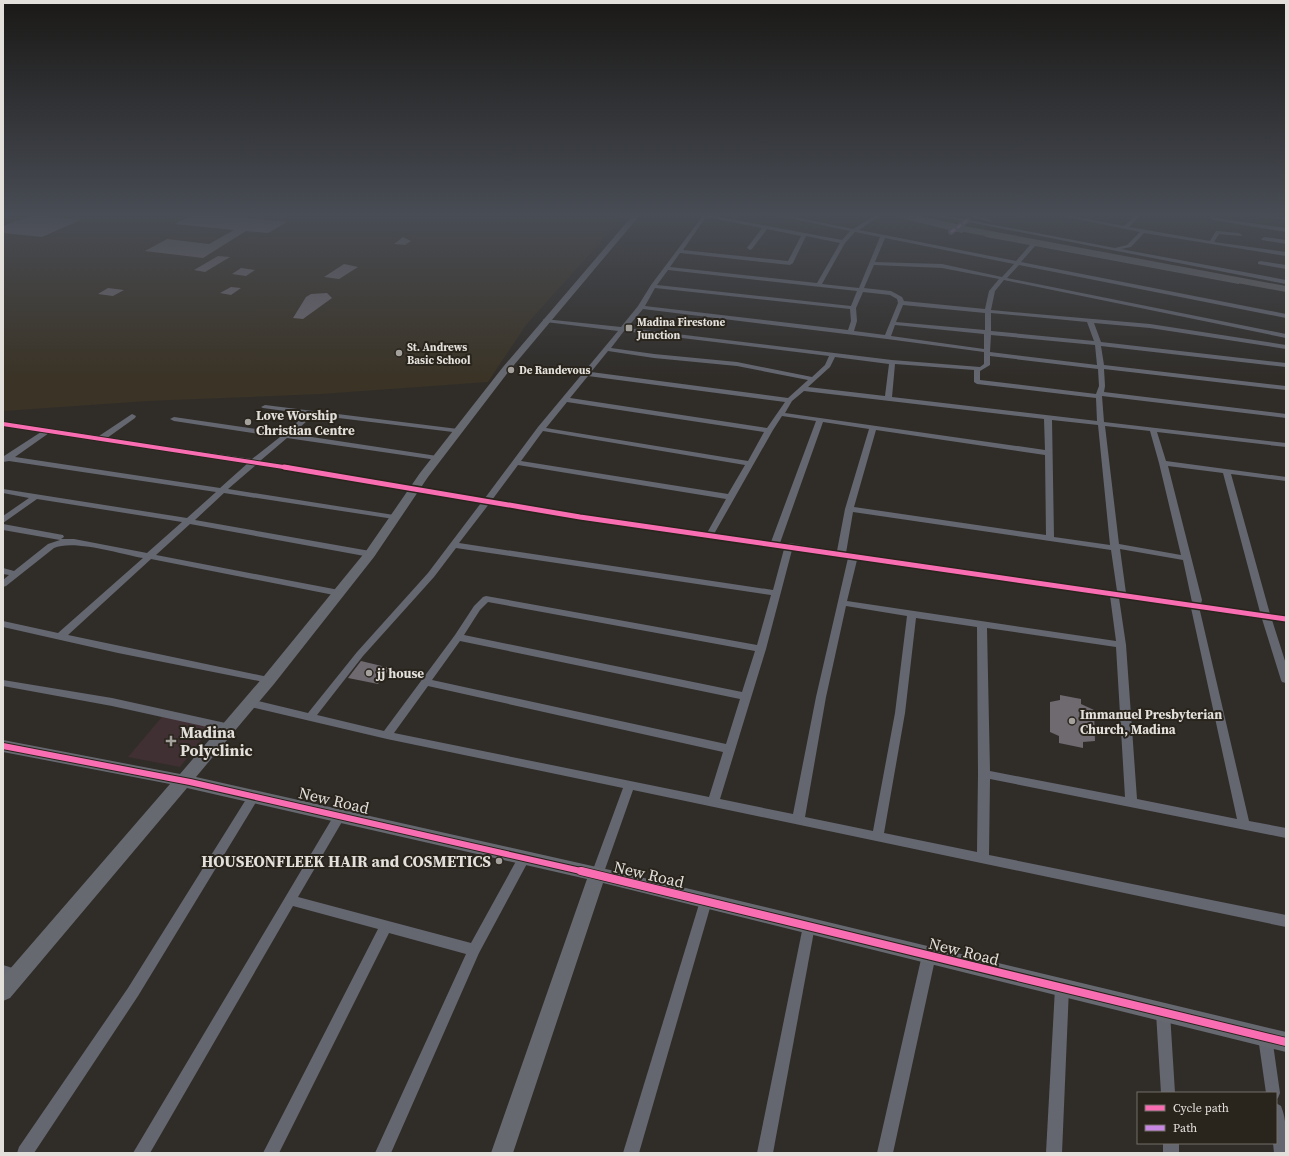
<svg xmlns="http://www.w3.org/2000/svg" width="1289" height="1156" font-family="'Source Serif 4',serif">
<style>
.built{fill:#3a3326}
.medical{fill:#413033}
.building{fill:#6f6970}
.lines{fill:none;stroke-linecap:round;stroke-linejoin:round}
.street{fill:#656770;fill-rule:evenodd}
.secondary{fill:#676971;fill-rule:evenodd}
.highway{fill:#636365;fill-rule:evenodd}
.street-bridge{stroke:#656770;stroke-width:5.5}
.quiet{stroke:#c787e3;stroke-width:2.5;stroke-dasharray:5 2.5;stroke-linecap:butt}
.cycleway-far3-casing{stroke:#29241c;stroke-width:6}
.cycleway-far2-casing{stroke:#29241c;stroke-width:8}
.cycleway-far1-casing{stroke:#29241c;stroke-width:8}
.cycleway-casing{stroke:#29241c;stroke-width:10}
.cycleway-far3{stroke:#f96db3;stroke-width:4}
.cycleway-far2{stroke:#f96db3;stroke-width:5}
.cycleway-far1{stroke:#f96db3;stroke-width:6}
.cycleway{stroke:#f96db3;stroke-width:8}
.poi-dot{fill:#a4a19d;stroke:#29241c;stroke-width:1.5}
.labels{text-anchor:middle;stroke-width:4;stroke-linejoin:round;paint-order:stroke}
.far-poi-label{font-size:11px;font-weight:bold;fill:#e3e0db;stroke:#29241c;text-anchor:start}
.poi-label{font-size:13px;font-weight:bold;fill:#e3e0db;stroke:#29241c;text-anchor:start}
.near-poi-label{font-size:16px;font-weight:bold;fill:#e3e0db;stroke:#29241c;text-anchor:start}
.near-street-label{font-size:16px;fill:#e3e0db;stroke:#29241c}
</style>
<rect width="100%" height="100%" fill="#302d29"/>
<polygon class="built" points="3,215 625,215 526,325 488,382 321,394 148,401 3,411"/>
<polygon class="medical" points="162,717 212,726 180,767 128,757"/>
<g class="building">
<polygon points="33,215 36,215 80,220 42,237 3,233 3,226"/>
<polygon points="192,215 210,215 287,222 268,233 246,231 203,258 145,251 167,239 209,244 234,230 175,224"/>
<polygon points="403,237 411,241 405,245 394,244"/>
<polygon points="218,256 230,257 205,272 194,270"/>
<polygon points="344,264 358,267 339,279 324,277"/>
<polygon points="241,268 255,270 246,276 232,274"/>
<polygon points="231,287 241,288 231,295 220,293"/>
<polygon points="108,288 124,290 113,296 98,294"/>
<polygon points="327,293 332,298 303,319 293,318 306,297 311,294"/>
<polygon points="361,661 390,668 378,684 348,678"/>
<polygon points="1060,695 1081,699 1081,704 1094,710 1095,741 1083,742 1083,748 1059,743 1059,736 1050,732 1050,702 1060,700"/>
</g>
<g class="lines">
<g class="street">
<path d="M699 215H709L842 240 850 231 775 215H784L853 229 876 215H881L859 230 1016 261 1030 245 986 237 985 236 988 234 1237 281 1239 282V284L1035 246 1021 262 1286 314V318L1019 265 1007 278 1286 334V338L1004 280 995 291 991 310 1150 324 1286 345V349L1150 328 1094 323 1101 342 1286 363V367L1101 346 1104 365 1286 386V390L1104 369 1105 386 1104 392 1286 414V418L1102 396 1104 422 1286 443V447L1157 432 1166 461 1286 477V481L1231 474 1270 614 1286 616V622L1272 620 1286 664V683L1282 682 1281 680 1262 619 1200 610V611L1249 821 1286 828V838L990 779 989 855 1286 915V927L633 790 603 875 601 879 597 880 593 879 591 875 623 788 387 739 246 706 245 703 246 700 250 699 308 713 357 652 428 573 481 503 256 465 228 489 394 515 398 517 394 519 224 493 195 520 370 551 374 554 370 557 190 524 156 555 339 590 342 591 344 593 342 595 339 596 151 559 68 635 273 678 274 680 273 682 269 683 118 653 3 627V621L58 633 143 558C121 554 73 539 54 548L6 586 3 587V580L9 575 3 574V568L14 571 48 544 60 540 3 530V524L63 535 64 537 61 539H74L147 553 182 522 37 499 3 523V516L29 498 3 493V489L187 518 216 492 9 461 3 462 4 456 41 432 3 426V422L99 436 132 414 136 416 135 418 107 438 252 459 280 437 174 421 170 419 174 417 284 433 307 414 263 408 261 407 265 405 458 429 462 431 461 433 314 415 292 434 437 456 441 458 437 460 287 438 260 461 485 498 538 427 618 331 546 322 543 320 544 319 621 327 638 306 651 285 702 217ZM706 217 762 228 747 248 750 250 752 249 767 229 801 236 788 261 683 250ZM855 232 880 237 859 288 822 284 845 243ZM806 236 840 243 817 283 670 267 680 253 790 265 793 263ZM885 238 1014 264 1002 277 942 264 875 262ZM874 265 942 268 999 279 989 291 985 309 904 301 902 297 891 291 864 288ZM668 270 857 291 851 306 657 285ZM655 288 850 309 851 321 848 330 645 306ZM863 292 890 295 897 299 898 303 885 335 854 331 857 321 856 308ZM903 305 985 313V330L896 322ZM643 309 887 339 984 352V364L980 367 892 360 627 328ZM991 313 1087 322 1094 341 991 331ZM895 325 984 334V349L891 336ZM624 331 829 356 825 365 812 377 737 362 654 354 611 348ZM991 335 1095 345 1097 365 990 352ZM608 351 654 358 737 366 808 380 788 398 591 372ZM990 356 1098 369 1099 386 1096 394 980 380V371L990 365ZM835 357 889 364 885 396 808 387 830 367ZM895 364 974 370V382L977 384 1096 398 1097 421 892 397ZM588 376 785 402 767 428 570 398ZM804 391 1044 419 1045 450 785 413 792 401ZM567 402 764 432 748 461 546 428ZM782 416 816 421 771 542 714 534 773 430ZM1052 420 1098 425 1110 545 1054 537ZM823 422 869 429 845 509 837 551 789 543H780ZM1105 426 1150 431 1159 463 1181 555 1119 544ZM876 430 1045 455 1046 535 854 507ZM543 431 745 465 728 494 521 461ZM49 433 248 463 220 488 15 457ZM518 465 726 499 707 533 580 515 492 500ZM1168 466 1223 473 1260 612 1201 604 1202 600ZM489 504 580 519 784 549 773 590 459 543ZM853 512 1111 550 1117 591 846 553ZM456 548 771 595 757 645 486 596 483 597 474 606 455 635 384 731 317 715 363 656 434 577ZM1120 549 1183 560 1192 602 1126 593ZM792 550 848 558 816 697 793 814 720 799 766 649ZM857 560 1110 596 1116 641 847 601ZM1119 598 1191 608 1237 819 1137 799 1126 645ZM488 602 755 651 742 692 464 635 480 610ZM846 606 907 616 895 713 873 831 805 817 826 697ZM916 618 977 627 978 774 977 852 884 833 905 713ZM987 628 1116 647 1125 797 990 771ZM460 641 740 699 726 744 432 680ZM428 686 723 752 709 797 394 733Z"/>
<polygon points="889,215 898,215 965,231 962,233"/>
<polygon points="932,215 942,215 1115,248 1127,245 1140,232 1058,215 1067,215 1124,226 1136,215 1141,215 1129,227 1210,241 1216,231 1239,233 1242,235 1241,236 1219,234 1214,242 1286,252 1286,256 1144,233 1131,247 1121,249 1286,280 1286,284"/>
<polygon points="965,215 973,215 993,221 991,222"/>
<polygon points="1207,215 1212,215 1215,218 1286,228 1286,232 1213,220"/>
<polygon points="1258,215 1286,218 1286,220 1260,216"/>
<polygon points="1264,237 1286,240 1286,244 1262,240 1261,239"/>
<polygon points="1260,261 1286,265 1286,269 1258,264 1258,262"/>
<polygon points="3,680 112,698 230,724 234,725 235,728 234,731 230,732 112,706 3,686"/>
<polygon points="254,792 258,793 260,796 258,799 138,996 34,1153 17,1153 19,1147 128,988 250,793"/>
<polygon points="340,810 344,812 346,815 298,897 471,943 520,854 524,853 528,854 530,858 479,953 391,1153 375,1153 466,954 389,933 279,1153 263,1153 378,929 293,906 150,1153 133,1153 336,812"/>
<polygon points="706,896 710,897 712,901 639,1153 623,1153 700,901 702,897"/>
<polygon points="809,920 814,922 815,926 773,1153 757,1153 803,926 804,922"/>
<polygon points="929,949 934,951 936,955 893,1153 877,1153 922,955 924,951"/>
<polygon points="3,965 22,971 24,975 22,979 17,981 3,977"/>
<polygon points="1062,982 1067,984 1069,988 1062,1153 1046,1153 1055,988 1057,984"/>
<polygon points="1163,1006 1168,1008 1170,1013 1175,1093 1161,1093 1156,1013 1158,1008"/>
<polygon points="1265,1030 1270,1032 1272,1037 1280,1093 1278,1098 1276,1099 1276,1093 1266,1093 1258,1037 1260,1032"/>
<path d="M1276 1103 1281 1106C1287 1120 1286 1137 1286 1153H1274L1273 1143H1276Z"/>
<rect x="1163" y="1143" width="16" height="10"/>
</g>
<polygon class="secondary" points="633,215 640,215 509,371 428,477 374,557 274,684 196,777 619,872 1286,1032 1286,1052 603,883 513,1153 491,1153 587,879 187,788 10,998 3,1001 3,977 170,784 3,752 3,740 180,774 264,676 366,551 420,473 503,367"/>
<polygon class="highway" points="899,215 916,215 969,227 1286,286 1286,292 969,233 901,217"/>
<polyline class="street-bridge" points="951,232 968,220"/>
<polyline class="quiet" points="951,232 968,220"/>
<defs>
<polyline id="cycleway-far3" points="3,424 290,468"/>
<polyline id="cycleway-far2" points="284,467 580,517 1286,619"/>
<polyline id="cycleway-far1" points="3,746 190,782 585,872"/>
<polyline id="cycleway" points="581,871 1286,1042"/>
</defs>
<use href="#cycleway-far3" class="cycleway-far3-casing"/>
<use href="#cycleway-far2" class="cycleway-far2-casing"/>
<use href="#cycleway-far1" class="cycleway-far1-casing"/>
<use href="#cycleway" class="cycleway-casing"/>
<use href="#cycleway-far3" class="cycleway-far3"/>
<use href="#cycleway-far2" class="cycleway-far2"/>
<use href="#cycleway-far1" class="cycleway-far1"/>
<use href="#cycleway" class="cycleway"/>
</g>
<linearGradient id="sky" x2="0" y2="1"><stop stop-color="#1a1917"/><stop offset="0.57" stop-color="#484c54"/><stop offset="1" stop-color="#484c54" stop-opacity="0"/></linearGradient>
<rect width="1289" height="377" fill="url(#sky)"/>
<g class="poi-dot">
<rect x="625" y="324" width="8" height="8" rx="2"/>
<circle cx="399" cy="353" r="4"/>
<circle cx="511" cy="370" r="4"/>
<circle cx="248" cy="422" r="4"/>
<circle cx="369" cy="673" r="4"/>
<circle cx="1072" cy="721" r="4"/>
<path d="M169 735h4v4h4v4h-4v4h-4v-4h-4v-4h4z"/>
<circle cx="499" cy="861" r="4"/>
</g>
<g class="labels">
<g class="far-poi-label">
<text x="637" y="326">Madina Firestone<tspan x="637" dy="13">Junction</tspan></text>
<text x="407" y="351">St. Andrews<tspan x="407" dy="13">Basic School</tspan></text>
<text x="519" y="374">De Randevous</text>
</g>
<g class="poi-label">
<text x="256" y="420">Love Worship<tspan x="256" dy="15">Christian Centre</tspan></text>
<text x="377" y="678">jj house</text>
<text x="1080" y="719">Immanuel Presbyterian<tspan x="1080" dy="15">Church, Madina</tspan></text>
</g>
<g class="near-poi-label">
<text x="180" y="738">Madina<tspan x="180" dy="18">Polyclinic</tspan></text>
<text x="491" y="867" text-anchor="end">HOUSEONFLEEK HAIR and COSMETICS</text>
</g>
<g class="near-street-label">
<text transform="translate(334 800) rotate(13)" y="6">New Road</text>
<text transform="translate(649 874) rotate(13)" y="6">New Road</text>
<text transform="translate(964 951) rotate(14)" y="6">New Road</text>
</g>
</g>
<rect width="1289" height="1156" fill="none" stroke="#e3e0db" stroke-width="8"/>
<rect x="1137" y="1092" width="140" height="52" fill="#29241c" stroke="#736f68"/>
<rect x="1145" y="1105" width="20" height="6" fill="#f96db3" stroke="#736f68"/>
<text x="1173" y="1112" font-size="12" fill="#e3e0db">Cycle path</text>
<rect x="1145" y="1125" width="20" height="6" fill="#c787e3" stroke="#736f68"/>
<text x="1173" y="1132" font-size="12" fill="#e3e0db">Path</text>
</svg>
